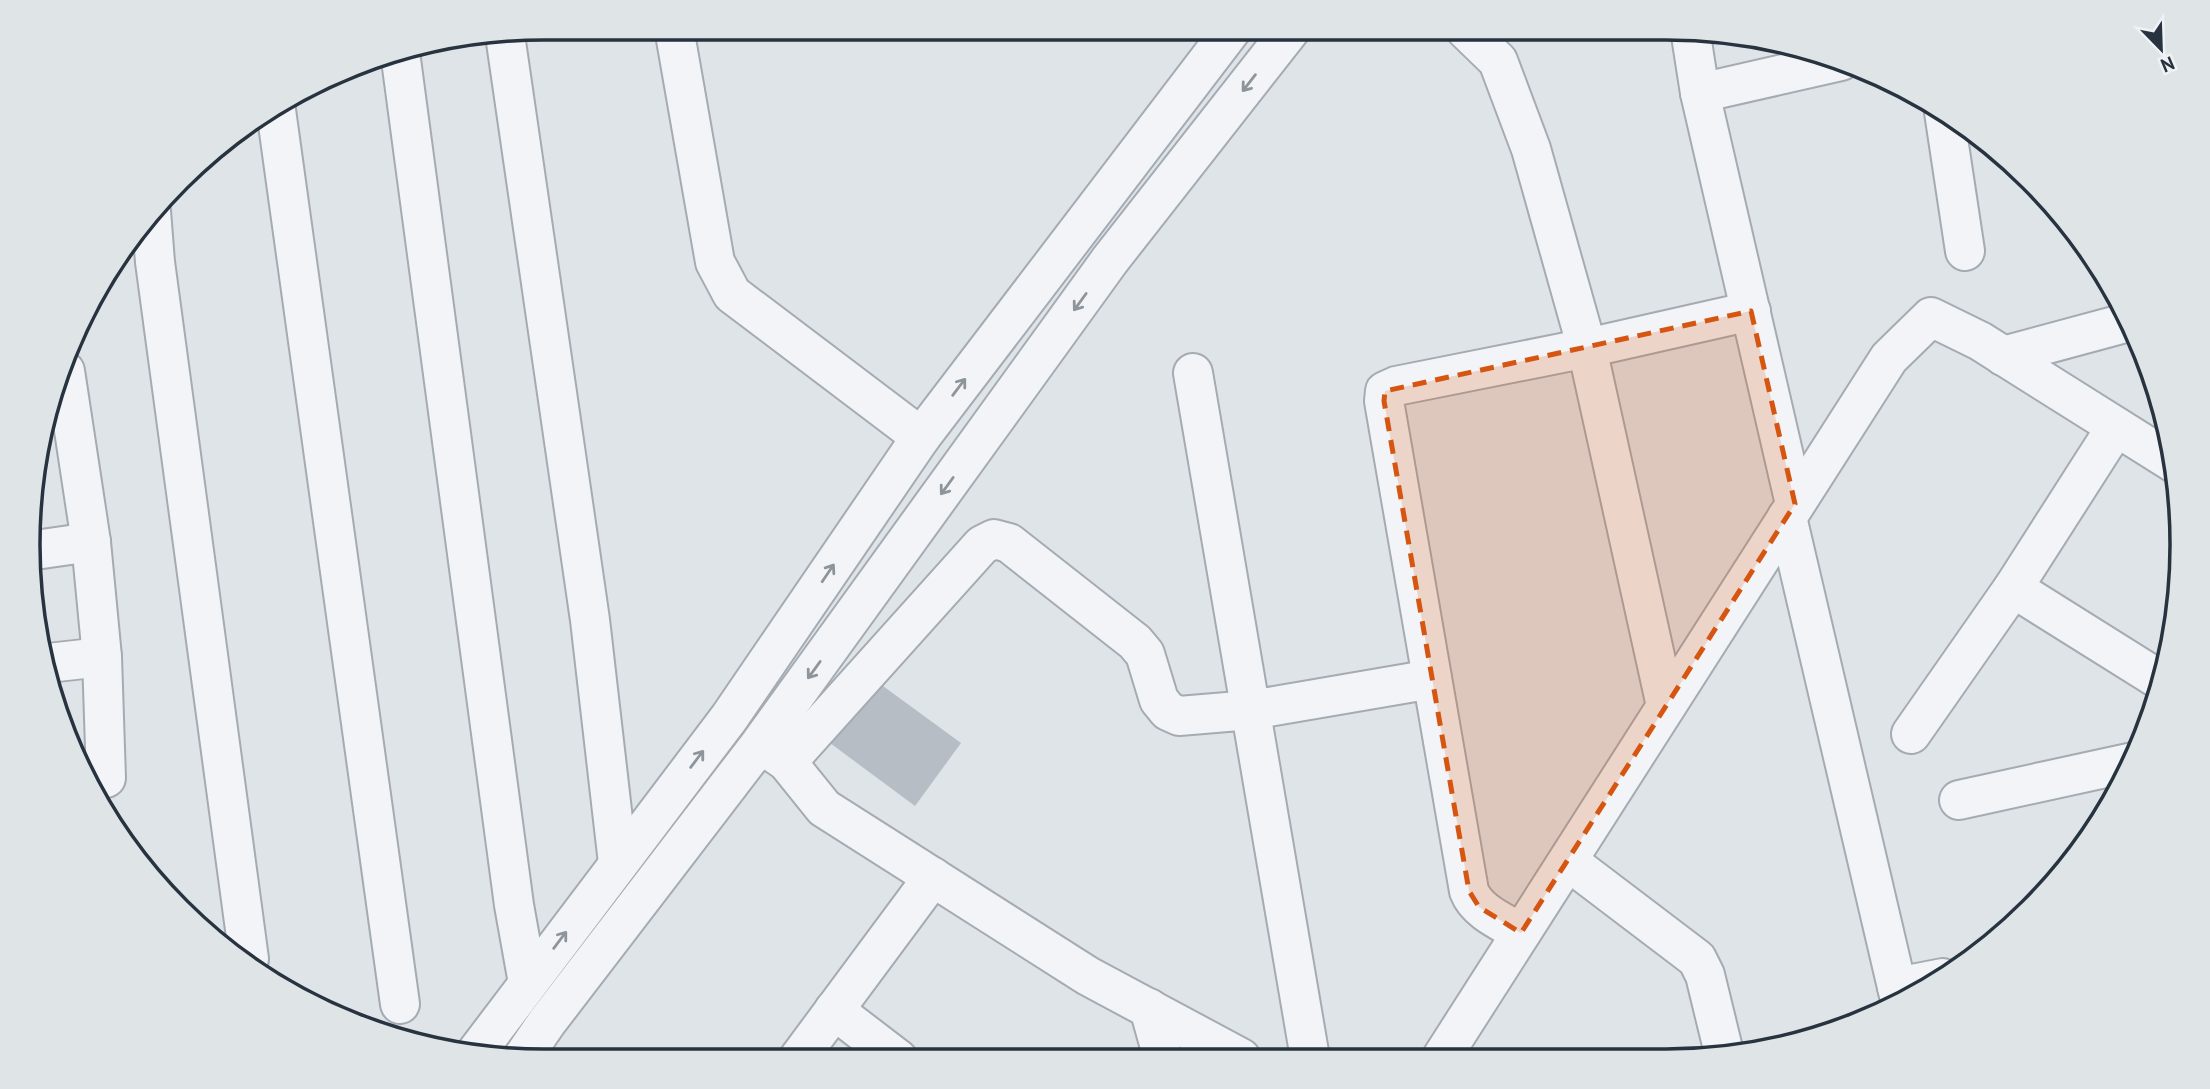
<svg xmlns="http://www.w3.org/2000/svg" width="2210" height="1089" font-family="'PT Sans',sans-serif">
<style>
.building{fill:#b6bdc5}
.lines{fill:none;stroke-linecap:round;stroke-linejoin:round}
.minor-casing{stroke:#a4abb3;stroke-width:42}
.minor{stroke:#f2f4f7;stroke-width:38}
.oneway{stroke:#8d949c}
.marked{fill:#d55511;fill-opacity:0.2;stroke:#d55511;stroke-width:5;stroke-dasharray:14 9;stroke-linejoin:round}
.rim{fill:none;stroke:#283340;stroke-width:3.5}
</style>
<rect width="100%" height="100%" fill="#dfe4e9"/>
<polygon class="building" points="872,678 961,743 915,806 826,740"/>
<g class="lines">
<defs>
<g id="minor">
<polyline points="674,28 715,262 732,294 921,437"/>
<polyline points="1465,29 1498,61 1531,149 1587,348 1666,706"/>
<polyline points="1690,29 1700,93 1795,504"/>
<polyline points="505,35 590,620 618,863"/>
<polyline points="400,52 514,905 528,983"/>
<polyline points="1700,93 1841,61"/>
<polyline points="276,110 400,1004"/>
<polyline points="1944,112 1965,251"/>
<polyline points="151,211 155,262 249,959"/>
<polyline points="2003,356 2129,322"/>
<polyline points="65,371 91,542 102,657 106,778"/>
<polyline points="1193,373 1310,1058"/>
<polyline points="1787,517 1900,1000"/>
<polyline points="35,550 91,542"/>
<polyline points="2013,588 2163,682"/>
<polyline points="48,663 102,657"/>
<polyline points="1911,734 2013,588 2116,427"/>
<polyline points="765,747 787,762 824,808 1088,976 1241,1058"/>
<polyline points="787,762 982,545 994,539 1009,543 1135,642 1145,654 1159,700 1168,711 1179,716 1251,710 1432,679"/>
<polyline points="1959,800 2133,762"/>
<polyline points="1568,861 1697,959 1705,975 1725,1057"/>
<path d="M1521 933C1503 922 1477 912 1469 891L1384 401 1385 391 1396 386 1587 348 1751 311"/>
<polyline points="1897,987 1943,978"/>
<polyline points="1149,1008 1163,1058"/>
<polyline points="834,1010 898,1059"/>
<polyline points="475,1054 729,718 921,437 1232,29"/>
<polyline points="1442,1057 1889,358 1931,317 1980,341 2174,463"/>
<polyline points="798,1059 933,877"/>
<polyline points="521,1060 547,1022 760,744 1110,260 1291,29"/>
</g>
</defs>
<use href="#minor" class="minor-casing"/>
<use href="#minor" class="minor"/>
</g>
<defs><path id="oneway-shaft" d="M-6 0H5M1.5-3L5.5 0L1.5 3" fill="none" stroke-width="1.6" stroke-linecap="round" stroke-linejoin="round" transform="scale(1.75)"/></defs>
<g class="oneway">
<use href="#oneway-shaft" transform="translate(1249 83) rotate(128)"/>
<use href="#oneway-shaft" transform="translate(1080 302) rotate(126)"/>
<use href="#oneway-shaft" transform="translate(959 387) rotate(-53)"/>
<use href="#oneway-shaft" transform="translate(947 486) rotate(126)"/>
<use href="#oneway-shaft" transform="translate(828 573) rotate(-56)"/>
<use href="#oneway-shaft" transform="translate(814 670) rotate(126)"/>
<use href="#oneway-shaft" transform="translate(697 759) rotate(-53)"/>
<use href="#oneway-shaft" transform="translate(560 940) rotate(-53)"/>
</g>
<path class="marked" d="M1751 311 1795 504 1521 933 1479 907 1469 891 1384 401 1385 391Z"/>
<path d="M0 0H2210V1089H0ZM544 40H1666A504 504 0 0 1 2170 544V545A504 504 0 0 1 1666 1049H544A504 504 0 0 1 40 545V544A504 504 0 0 1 544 40Z" fill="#dfe4e7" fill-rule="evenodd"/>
<path class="rim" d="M544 40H1666A504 504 0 0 1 2170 544V545A504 504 0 0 1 1666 1049H544A504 504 0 0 1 40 545V544A504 504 0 0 1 544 40Z"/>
<g transform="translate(2161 49) rotate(157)" stroke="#eff3f6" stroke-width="5" paint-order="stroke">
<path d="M0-5L12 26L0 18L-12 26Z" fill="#283340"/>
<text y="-10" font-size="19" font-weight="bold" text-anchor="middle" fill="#283340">N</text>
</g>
</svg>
